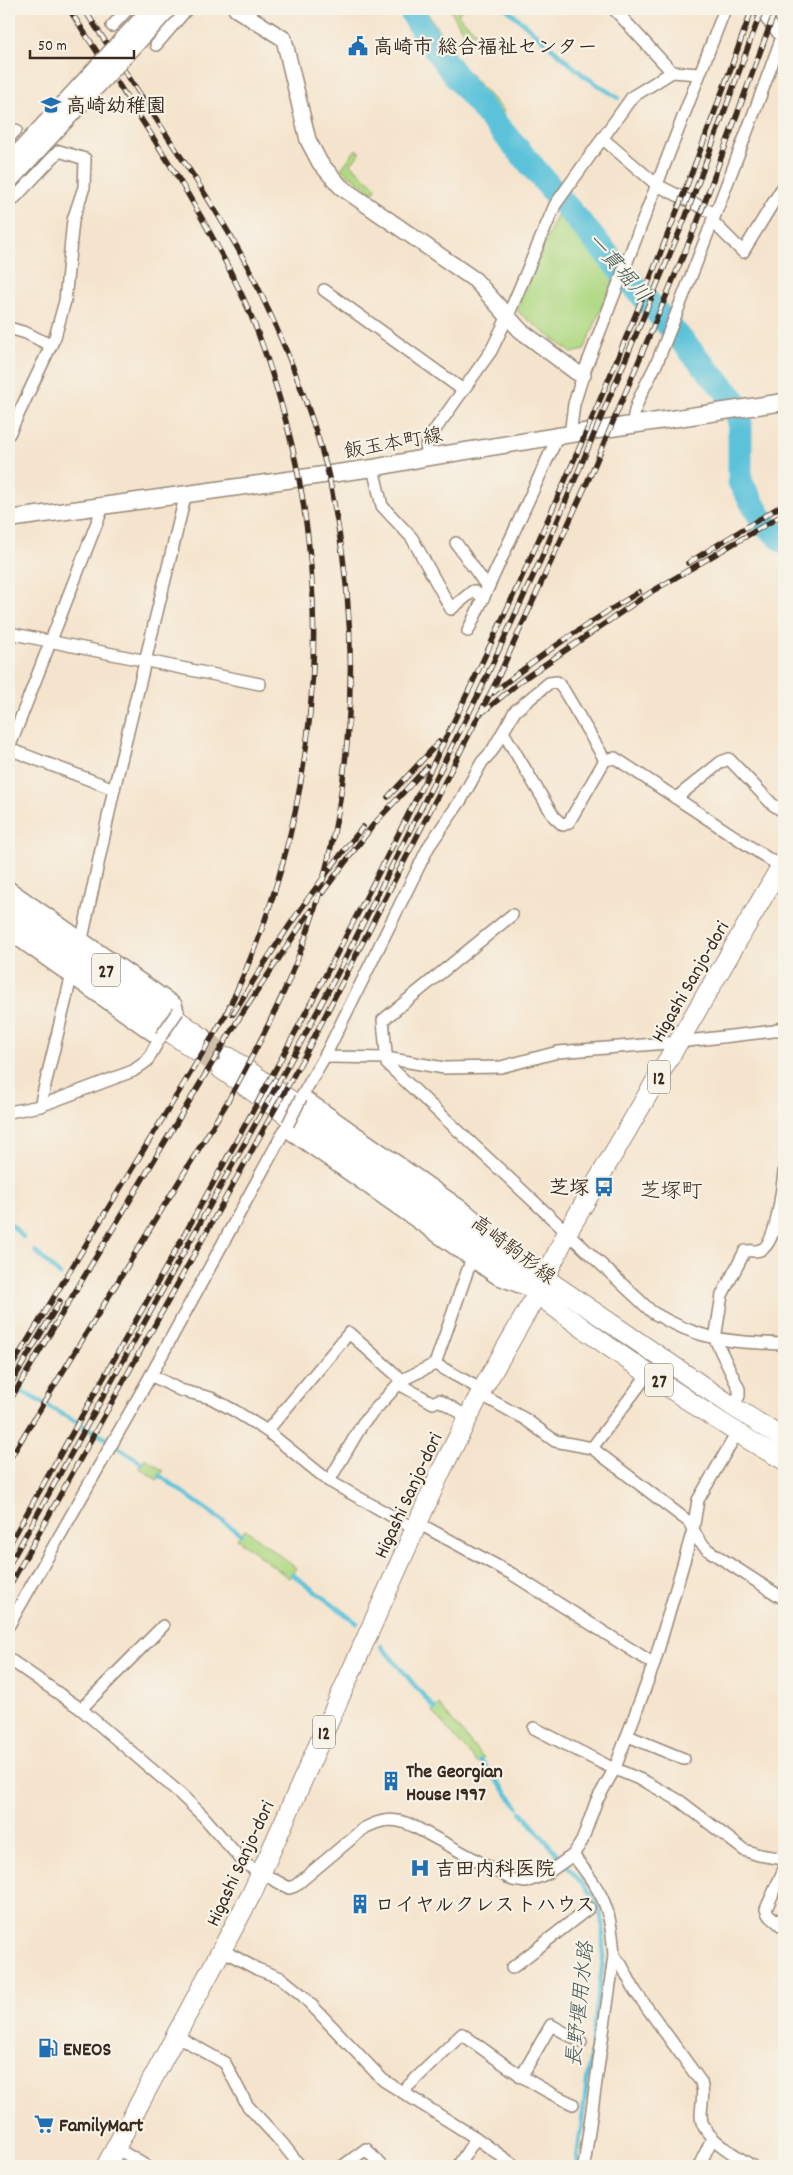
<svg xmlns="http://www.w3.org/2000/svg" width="793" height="2175" font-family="Dekko,'Klee One',sans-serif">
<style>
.green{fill:#b0d984;stroke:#768251}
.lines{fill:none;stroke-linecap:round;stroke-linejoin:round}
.stream{stroke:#5cc2da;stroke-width:4.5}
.river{stroke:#5cc2da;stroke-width:25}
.primary-tunnel{stroke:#d0bfaa;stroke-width:19;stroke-dasharray:19 9;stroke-linecap:butt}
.minor-casing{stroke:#988776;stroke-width:14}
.tertiary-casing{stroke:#988776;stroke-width:18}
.secondary-casing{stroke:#988776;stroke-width:19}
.primary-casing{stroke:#988776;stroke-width:21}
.minor{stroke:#fff;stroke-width:11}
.tertiary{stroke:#fff;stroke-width:15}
.secondary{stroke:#fff;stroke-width:16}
.primary{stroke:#fff;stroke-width:19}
.rail-casing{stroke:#3b2a1e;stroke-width:5.5}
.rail{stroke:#f7f3e8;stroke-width:4;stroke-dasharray:11;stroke-linecap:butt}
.minor-bridge-casing{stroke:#988776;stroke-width:14;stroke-linecap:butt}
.tertiary-bridge-casing{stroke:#988776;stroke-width:18;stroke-linecap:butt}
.minor-bridge{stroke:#fff;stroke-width:11}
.tertiary-bridge{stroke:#fff;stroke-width:15}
.labels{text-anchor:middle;stroke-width:4.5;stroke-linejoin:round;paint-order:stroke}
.shield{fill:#f7f3e8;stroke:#73665b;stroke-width:1}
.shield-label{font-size:19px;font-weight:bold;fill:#3b2a1e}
.poi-label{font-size:20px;font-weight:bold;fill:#3b2a1e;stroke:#f7f3e8;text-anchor:start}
.street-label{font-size:20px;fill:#3b2a1e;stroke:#f7f3e8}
.water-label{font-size:21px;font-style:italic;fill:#455856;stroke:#f7f3e8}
.neighbourhood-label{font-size:21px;fill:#3b2a1e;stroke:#f7f3e8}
</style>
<rect width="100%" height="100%" fill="#f7f3e8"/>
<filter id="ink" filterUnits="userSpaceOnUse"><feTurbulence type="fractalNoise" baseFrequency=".02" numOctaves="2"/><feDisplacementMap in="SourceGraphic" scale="10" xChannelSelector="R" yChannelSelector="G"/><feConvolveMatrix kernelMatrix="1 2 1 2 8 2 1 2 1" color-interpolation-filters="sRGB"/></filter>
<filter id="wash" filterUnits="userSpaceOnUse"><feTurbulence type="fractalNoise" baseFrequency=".0096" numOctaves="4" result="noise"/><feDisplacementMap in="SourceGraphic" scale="20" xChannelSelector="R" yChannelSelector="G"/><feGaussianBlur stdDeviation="1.12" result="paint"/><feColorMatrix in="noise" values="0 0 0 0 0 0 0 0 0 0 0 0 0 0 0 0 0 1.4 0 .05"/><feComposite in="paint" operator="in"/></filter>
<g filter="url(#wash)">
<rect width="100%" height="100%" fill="#f5e4cd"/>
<g class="green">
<polygon points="416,9 425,9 458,61 504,111 498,121 431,37 429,27"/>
<polygon points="450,9 462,9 458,15 486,42 478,50 470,44"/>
<polygon points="356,149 360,153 351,164 376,187 374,193 341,169"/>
<polygon points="561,213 604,266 615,276 584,350 572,353 519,313 517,309 557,215"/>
<polygon points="145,1458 163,1471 157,1480 138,1467"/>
<polygon points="245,1529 296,1568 289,1578 237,1539"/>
<polygon points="439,1705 484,1759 478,1764 432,1711"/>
</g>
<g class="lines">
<g class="stream">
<polyline points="507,9 583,75 618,98"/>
<polyline points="9,1222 23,1237"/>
<polyline points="35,1251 60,1275"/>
<polyline points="23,1392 105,1438 142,1463"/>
<polyline points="160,1476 241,1534"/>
<polyline points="292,1574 357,1623"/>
<polyline points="381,1646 435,1709"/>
<polyline points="481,1761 518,1807"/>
<polyline points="521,1812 591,1894 597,1904 603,1923 603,1959 576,2166"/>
</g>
<path class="river" d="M410 9C443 67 489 116 533 167 599 246 666 323 734 400L740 423V482L764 523 784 541"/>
</g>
</g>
<g filter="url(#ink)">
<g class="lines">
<g class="primary-tunnel">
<polyline points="203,1038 229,1057"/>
<polyline points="195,1050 221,1069"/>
</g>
<defs>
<g id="minor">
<polyline points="614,9 672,72"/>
<polyline points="758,9 784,40"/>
<polyline points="112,26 128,9"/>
<polyline points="156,45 187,9"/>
<polyline points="9,138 16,130"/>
<polyline points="602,138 657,185 715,214"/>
<polyline points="9,204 59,151 85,159 84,187 73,220 65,301 55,337 9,434"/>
<polyline points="712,221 743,252 784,185"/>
<polyline points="324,290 463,390"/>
<polyline points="9,328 26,333 50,345"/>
<path d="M633 427C632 404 649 381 658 360 701 251 745 141 784 31"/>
<polyline points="570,435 574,404 583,375 725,9"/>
<polyline points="429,457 426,446 432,434 491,351 507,318 555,205 632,97 672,72 699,74"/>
<polyline points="373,468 382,506 412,538 451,609 473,591 484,597"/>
<polyline points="456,543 488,588"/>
<polyline points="468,631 558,436"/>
<polyline points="9,633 260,684"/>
<polyline points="503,732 554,817 563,825 569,822 605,760 615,758 781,867"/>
<polyline points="9,748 103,507"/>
<polyline points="9,749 114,789"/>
<polyline points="676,798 721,762 729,759 772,804 784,812"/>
<polyline points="9,887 172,1001 176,1004 178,1011"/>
<path d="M512 915 383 1020 387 1064 652 1312C700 1341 730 1342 784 1344"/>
<polyline points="9,934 159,1040"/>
<polyline points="82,939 114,789 186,493"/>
<polyline points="326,1054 332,1057 386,1058 444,1068 501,1067 558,1052 679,1042 774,1031 784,1027"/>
<polyline points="303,1095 468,1211 482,1223 487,1237"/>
<polyline points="301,1098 326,1054 429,846 461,800 482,762 492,751 515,711 549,683 557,682 563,689 605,760"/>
<polyline points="40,1106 71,978"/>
<polyline points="9,1112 40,1106 133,1071 147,1061 161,1036"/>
<polyline points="285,1130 496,1278 522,1288"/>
<polyline points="435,1364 482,1390"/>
<polyline points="151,1375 180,1390 211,1398 235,1411 267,1431 329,1481 415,1529"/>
<polyline points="399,1384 433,1403 439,1400 468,1417"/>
<polyline points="480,1394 525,1419 555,1441 592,1448 689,1522 700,1542 708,1550 784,1599"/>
<path d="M732 1406 739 1396V1389L715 1339 722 1295 745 1251C750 1250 756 1252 760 1250 777 1245 782 1188 784 1172"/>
<polyline points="267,1431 349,1333 402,1380"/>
<polyline points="592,1448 648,1374"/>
<polyline points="329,1481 363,1423 402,1380 435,1364 473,1255"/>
<polyline points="418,1523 512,1574 654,1664"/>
<polyline points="9,1625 151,1375 288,1124"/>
<path d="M9 1659 81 1709 176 1790 203 1816 245 1864 289 1888 295 1886 363 1829C381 1819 394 1817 413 1826L513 1880 526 1882 546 1874 573 1855 582 1841 596 1802 615 1768 654 1664 693 1530 698 1500 737 1433"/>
<polyline points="81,1709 163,1626"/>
<polyline points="534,1728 606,1765 646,1782 680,1801 744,1850 759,1855 784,1859"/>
<polyline points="628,1736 684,1759"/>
<path d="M573 1855C603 1894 611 1906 614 1956L584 2166"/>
<polyline points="784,1869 766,1909 768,1914 784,1928"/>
<polyline points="222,1950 257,1969 281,1978 302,1995 383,2080 476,2138 515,2166"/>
<path d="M614 1956 621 1964 635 1991 701 2082C705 2096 701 2103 701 2116 701 2137 737 2156 752 2166"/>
<polyline points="512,1968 589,1908"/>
<polyline points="175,2035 225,2063 247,2105 282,2143 300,2166"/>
<polyline points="521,2077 551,2025 581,2042"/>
<path d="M403 2091 462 2034C498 2060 532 2086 573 2104"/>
<polyline points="116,2148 146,2166"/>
<polyline points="343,2166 366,2149 381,2166"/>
<polyline points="458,2166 476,2138"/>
<polyline points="699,2166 712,2139"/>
</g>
<polyline id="tertiary" points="236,9 284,39 308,140 320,163 341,187 475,280 520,330 576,372 583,375"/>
<polyline id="secondary" points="9,519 373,468 429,457 558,436 784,402"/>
<g id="primary">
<polyline points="9,901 203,1038"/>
<polyline points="9,918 195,1050"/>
<polyline points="229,1057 464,1223 732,1406 784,1439"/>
<path d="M221 1069 510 1272C562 1315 618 1354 674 1391 710 1415 746 1440 784 1460"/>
<polyline points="106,2166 252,1893 441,1471 482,1390 537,1294 567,1233 784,861"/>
</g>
</defs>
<use href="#minor" class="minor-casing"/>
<use href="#tertiary" class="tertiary-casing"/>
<use href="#secondary" class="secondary-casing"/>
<use href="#primary" class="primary-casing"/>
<use href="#minor" class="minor"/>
<use href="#tertiary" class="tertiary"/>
<use href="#secondary" class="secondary"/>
<use href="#primary" class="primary"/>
<defs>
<g id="rail">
<polyline points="688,563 784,504"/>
<path d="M493 693C539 655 588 623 639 592"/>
<polyline points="482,713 522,680 651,592 784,514"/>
<polyline points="388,797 439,742"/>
<polyline points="322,893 374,824 427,767"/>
<path d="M233 1014C272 949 314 886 363 827"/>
<path d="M9 1371 225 1016C316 829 339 615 284 414 272 371 258 327 238 287 191 189 128 100 69 9"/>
<polyline points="9,1387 60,1301"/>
<polyline points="9,1402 238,1020 311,910"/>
<path d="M9 1460 228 1101C253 1056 277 1011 296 963 350 824 364 667 337 520 333 501 331 481 325 462 307 396 279 330 249 269 227 227 201 187 175 148 145 101 114 55 84 9"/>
<path d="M9 1545C118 1351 231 1157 334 959 495 653 637 335 752 9"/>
<polyline points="9,1565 300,1044 343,963 478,695 546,548 686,216 762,9"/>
<polyline points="9,1587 305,1055 496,682 591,474 697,223 776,9"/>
</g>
</defs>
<use href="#rail" class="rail-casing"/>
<use href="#rail" class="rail"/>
<defs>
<g id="minor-bridge">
<polyline points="161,1036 178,1011"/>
<polyline points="288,1124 301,1098"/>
</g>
<g id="tertiary-bridge">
<polyline points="9,162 150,9"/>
<polyline points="9,182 169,9"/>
</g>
</defs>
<use href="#minor-bridge" class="minor-bridge-casing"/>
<use href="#tertiary-bridge" class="tertiary-bridge-casing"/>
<use href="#minor-bridge" class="minor-bridge"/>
<use href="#tertiary-bridge" class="tertiary-bridge"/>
</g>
</g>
<defs>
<symbol id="civic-bare" viewBox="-9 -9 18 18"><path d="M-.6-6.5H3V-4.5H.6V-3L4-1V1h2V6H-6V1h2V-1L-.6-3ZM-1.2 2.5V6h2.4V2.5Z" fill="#1f6fb2" stroke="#f7f3e8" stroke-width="2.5" paint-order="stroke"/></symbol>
<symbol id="school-bare" viewBox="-9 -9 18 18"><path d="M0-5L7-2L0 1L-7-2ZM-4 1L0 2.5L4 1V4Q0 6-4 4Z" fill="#1f6fb2" stroke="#f7f3e8" stroke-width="2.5" paint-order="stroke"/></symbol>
<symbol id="bus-bare" viewBox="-9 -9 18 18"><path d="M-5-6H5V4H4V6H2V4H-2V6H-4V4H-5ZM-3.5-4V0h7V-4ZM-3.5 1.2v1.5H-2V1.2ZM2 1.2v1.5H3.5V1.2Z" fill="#1f6fb2" stroke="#f7f3e8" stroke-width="2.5" paint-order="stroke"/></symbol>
<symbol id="building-bare" viewBox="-9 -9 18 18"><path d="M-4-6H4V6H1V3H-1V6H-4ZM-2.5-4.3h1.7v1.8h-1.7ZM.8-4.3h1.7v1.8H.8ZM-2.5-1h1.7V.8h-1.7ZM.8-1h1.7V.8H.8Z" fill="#1f6fb2" stroke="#f7f3e8" stroke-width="2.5" paint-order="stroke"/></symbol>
<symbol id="hospital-bare" viewBox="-9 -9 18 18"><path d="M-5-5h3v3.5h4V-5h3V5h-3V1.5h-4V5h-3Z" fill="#1f6fb2" stroke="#f7f3e8" stroke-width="2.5" paint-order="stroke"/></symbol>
<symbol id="fuel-bare" viewBox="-9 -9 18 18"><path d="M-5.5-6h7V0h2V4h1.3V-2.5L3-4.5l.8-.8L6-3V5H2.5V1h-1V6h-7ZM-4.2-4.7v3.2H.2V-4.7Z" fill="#1f6fb2" stroke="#f7f3e8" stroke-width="2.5" paint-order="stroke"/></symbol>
<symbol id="supermarket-bare" viewBox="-9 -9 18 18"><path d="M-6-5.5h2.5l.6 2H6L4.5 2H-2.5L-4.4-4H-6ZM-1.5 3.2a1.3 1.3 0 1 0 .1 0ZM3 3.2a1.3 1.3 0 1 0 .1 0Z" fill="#1f6fb2" stroke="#f7f3e8" stroke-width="2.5" paint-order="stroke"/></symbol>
</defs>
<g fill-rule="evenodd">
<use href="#civic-bare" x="344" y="32" width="28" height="28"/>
<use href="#school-bare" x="37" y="91" width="28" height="28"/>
<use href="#bus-bare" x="590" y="1173" width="28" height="28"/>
<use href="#building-bare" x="377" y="1767" width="28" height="28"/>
<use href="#hospital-bare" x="406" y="1854" width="28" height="28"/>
<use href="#building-bare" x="346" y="1890" width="28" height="28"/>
<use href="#fuel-bare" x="34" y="2034" width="28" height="28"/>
<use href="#supermarket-bare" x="30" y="2110" width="28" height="28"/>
</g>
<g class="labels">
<g class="shield">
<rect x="92" y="953.5" width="28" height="33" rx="4"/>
<rect x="648" y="1060.5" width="22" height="33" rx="4"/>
<rect x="645" y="1363.5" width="28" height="33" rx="4"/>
<rect x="313" y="1715.5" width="22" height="33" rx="4"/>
</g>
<g class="shield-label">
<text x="106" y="977">27</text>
<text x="659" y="1084">12</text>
<text x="659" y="1387">27</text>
<text x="324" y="1739">12</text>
</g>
<g class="poi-label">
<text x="373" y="53">高崎市 総合福祉センター</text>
<text x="66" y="112">高崎幼稚園</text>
<text x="589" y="1194" text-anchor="end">芝塚</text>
<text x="406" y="1777">The Georgian<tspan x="406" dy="23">House 1997</tspan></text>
<text x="435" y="1875">吉田内科医院</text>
<text x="375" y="1911">ロイヤルクレストハウス</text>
<text x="63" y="2055">ENEOS</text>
<text x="59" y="2131">FamilyMart</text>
</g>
<g class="street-label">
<text transform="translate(393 442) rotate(-10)" y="7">飯玉本町線</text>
<text transform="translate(689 981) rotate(-60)" y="7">Higashi Sanjo-dori</text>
<text transform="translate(514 1249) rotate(37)" y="7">高崎駒形線</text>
<text transform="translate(407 1495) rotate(-65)" y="7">Higashi Sanjo-dori</text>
<text transform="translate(239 1863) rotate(-65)" y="7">Higashi Sanjo-dori</text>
</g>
<g class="water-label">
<text transform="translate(619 267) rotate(49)" y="7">一貫堀川</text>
<text transform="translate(579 2004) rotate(-84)" y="7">長野堰用水路</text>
</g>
<g class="neighbourhood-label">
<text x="671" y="1197">芝塚町</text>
</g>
</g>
<rect width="793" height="2175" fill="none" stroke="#f7f3e8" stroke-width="30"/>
<path d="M30 50v8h104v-8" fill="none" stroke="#3b2a1e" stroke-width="2.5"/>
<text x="38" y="50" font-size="15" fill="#3b2a1e" stroke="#f7f3e8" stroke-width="4" paint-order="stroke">50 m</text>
</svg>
